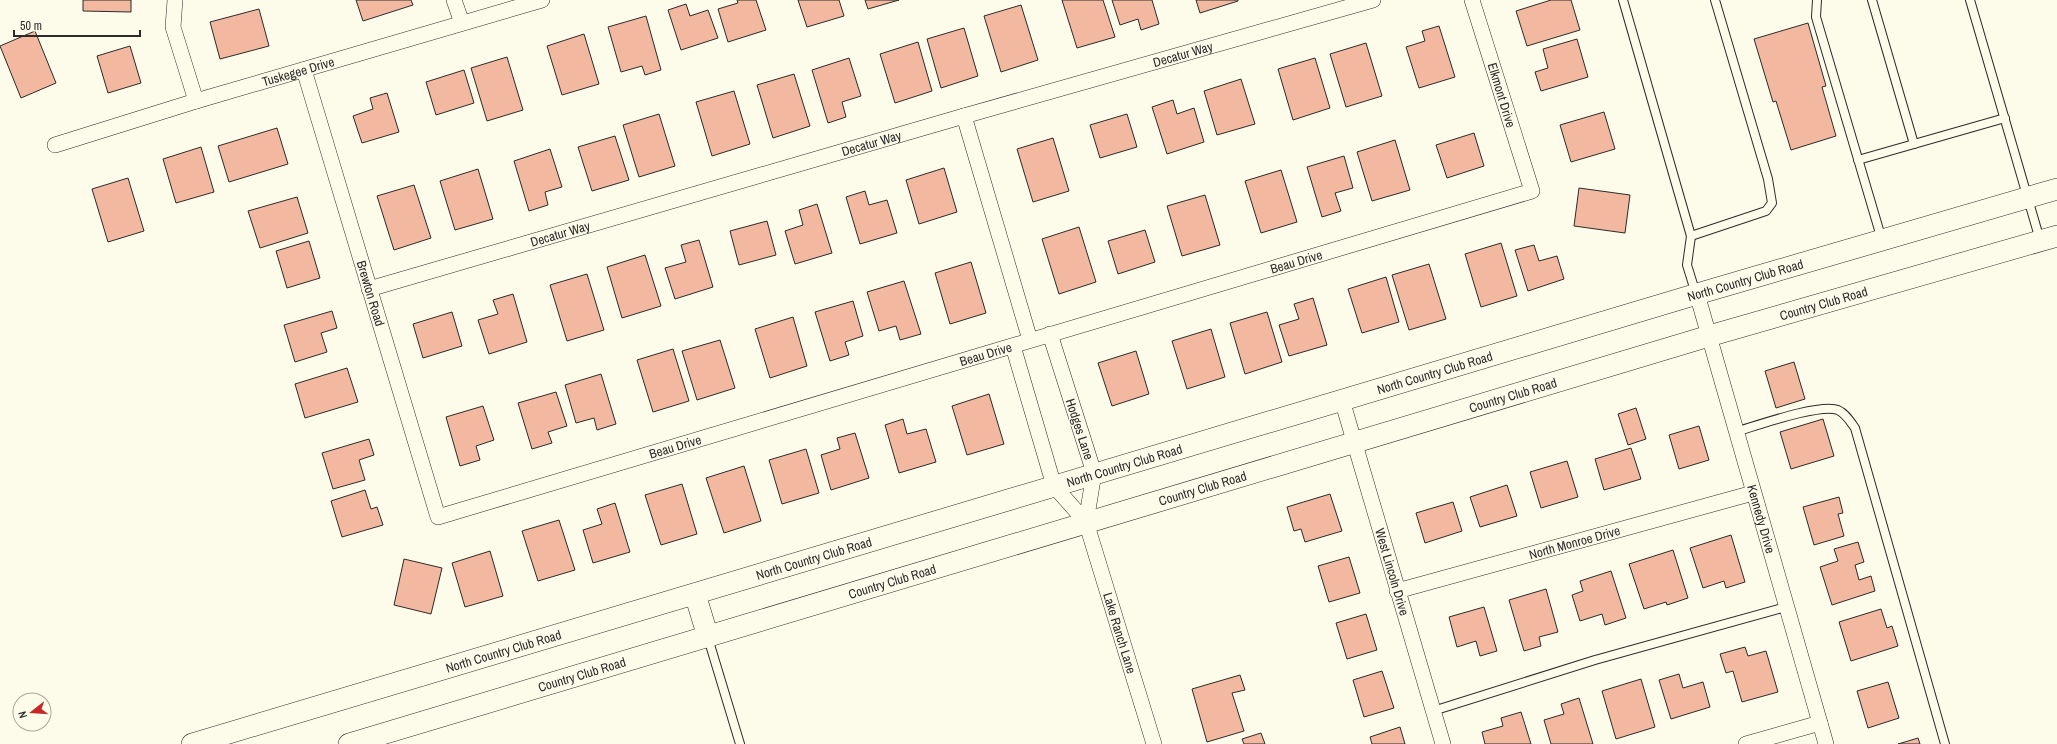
<svg xmlns="http://www.w3.org/2000/svg" width="2057" height="744" font-family="'Archivo Narrow',sans-serif">
<style>
.building{fill:#f2b8a0;stroke:#2b2b2b}
.lines{fill:none;stroke-linecap:round;stroke-linejoin:round}
.service-casing{stroke:#2b2b2b;stroke-width:10}
.minor-casing{stroke:#2b2b2b;stroke-width:16}
.secondary-casing{stroke:#2b2b2b;stroke-width:22}
.service{stroke:#fdfbea;stroke-width:8}
.minor{stroke:#fdfbea;stroke-width:15}
.secondary{stroke:#fdfbea;stroke-width:21}
.labels{text-anchor:middle;stroke-width:3;stroke-linejoin:round;paint-order:stroke}
.street-label{font-size:13px;fill:#2b2b2b;stroke:#fdfbea}
</style>
<rect width="100%" height="100%" fill="#fdfbea"/>
<g class="building">
<polygon points="83,0 131,0 131,12 83,11"/>
<polygon points="356,0 411,0 413,5 363,21"/>
<polygon points="737,0 756,0 766,30 728,42 718,9 738,3"/>
<polygon points="798,0 839,0 844,16 807,27"/>
<polygon points="865,0 899,0 868,9"/>
<polygon points="1062,0 1103,0 1115,37 1077,48"/>
<polygon points="1112,0 1152,0 1159,24 1141,30 1138,19 1120,25"/>
<polygon points="1196,0 1238,0 1238,1 1200,13"/>
<polygon points="1551,0 1571,0 1580,30 1527,46 1516,11"/>
<polygon points="686,4 690,16 708,10 718,38 681,50 668,10"/>
<polygon points="1021,5 1038,60 1001,72 984,16"/>
<polygon points="259,9 269,46 220,59 210,22"/>
<polygon points="646,16 661,70 645,75 642,66 621,72 608,27"/>
<polygon points="1808,23 1826,86 1822,87 1836,136 1791,150 1776,101 1773,102 1754,39"/>
<polygon points="1439,26 1455,77 1419,88 1406,47 1425,41 1422,31"/>
<polygon points="964,28 978,76 941,88 927,39"/>
<polygon points="35,31 56,83 21,98 0,46"/>
<polygon points="584,34 599,84 562,95 547,46"/>
<polygon points="1577,39 1588,77 1541,91 1535,72 1548,68 1543,49"/>
<polygon points="918,42 932,91 895,103 880,54"/>
<polygon points="1366,43 1382,96 1346,107 1330,54"/>
<polygon points="130,46 141,83 108,93 97,56"/>
<polygon points="507,57 523,110 487,121 471,68"/>
<polygon points="849,58 861,96 842,102 846,117 828,123 812,70"/>
<polygon points="1315,58 1330,108 1293,120 1278,69"/>
<polygon points="464,70 474,103 436,115 426,82"/>
<polygon points="794,74 810,126 773,138 757,85"/>
<polygon points="1241,79 1255,124 1217,135 1204,91"/>
<polygon points="734,91 750,144 712,156 696,102"/>
<polygon points="387,93 399,132 362,143 353,116 373,109 370,98"/>
<polygon points="1173,100 1177,114 1194,108 1204,142 1167,154 1152,107"/>
<polygon points="1604,112 1615,149 1571,162 1560,125"/>
<polygon points="659,114 675,166 639,177 623,125"/>
<polygon points="1127,114 1137,147 1100,158 1090,125"/>
<polygon points="277,128 288,164 229,182 218,146"/>
<polygon points="1474,133 1484,166 1447,178 1436,145"/>
<polygon points="615,136 629,180 592,191 578,147"/>
<polygon points="1053,138 1069,191 1033,202 1017,149"/>
<polygon points="1395,140 1410,190 1372,201 1357,152"/>
<polygon points="201,147 214,192 176,203 163,159"/>
<polygon points="550,149 562,187 545,192 548,205 529,211 514,161"/>
<polygon points="1344,156 1353,188 1335,193 1341,211 1322,217 1307,167"/>
<polygon points="944,168 957,212 919,224 906,180"/>
<polygon points="478,169 493,219 455,230 440,181"/>
<polygon points="1281,170 1297,222 1261,233 1245,181"/>
<polygon points="128,178 144,231 108,242 92,189"/>
<polygon points="414,185 431,238 394,250 377,196"/>
<polygon points="1579,188 1630,195 1625,233 1574,226"/>
<polygon points="865,191 869,205 887,200 897,233 860,244 846,197"/>
<polygon points="1205,195 1220,245 1182,256 1167,206"/>
<polygon points="297,197 308,233 260,248 248,211"/>
<polygon points="817,204 832,253 795,264 785,231 803,225 799,210"/>
<polygon points="767,221 776,255 739,265 730,231"/>
<polygon points="1079,227 1096,282 1059,294 1042,239"/>
<polygon points="1145,230 1155,262 1118,274 1108,241"/>
<polygon points="699,240 713,287 675,299 665,268 686,262 681,245"/>
<polygon points="309,241 320,278 287,288 276,251"/>
<polygon points="1501,243 1517,296 1481,307 1465,254"/>
<polygon points="1534,245 1539,261 1557,256 1564,279 1528,291 1515,250"/>
<polygon points="645,255 661,306 622,318 607,267"/>
<polygon points="971,262 986,313 950,324 935,273"/>
<polygon points="1429,264 1446,319 1409,330 1392,275"/>
<polygon points="587,274 604,330 567,341 550,285"/>
<polygon points="1386,277 1399,322 1362,333 1348,289"/>
<polygon points="904,281 921,334 900,340 896,326 879,331 867,292"/>
<polygon points="513,294 527,342 489,354 478,320 498,314 493,300"/>
<polygon points="1313,298 1327,345 1289,356 1279,325 1299,319 1294,304"/>
<polygon points="853,301 863,336 845,342 849,355 830,361 815,312"/>
<polygon points="332,311 337,328 321,333 327,352 295,362 284,325"/>
<polygon points="452,312 462,346 423,358 413,324"/>
<polygon points="1267,312 1282,362 1245,374 1230,323"/>
<polygon points="793,317 807,366 770,378 755,329"/>
<polygon points="1211,329 1225,377 1187,389 1172,341"/>
<polygon points="720,340 735,388 697,400 682,351"/>
<polygon points="673,349 689,401 653,412 637,360"/>
<polygon points="1136,351 1149,394 1112,406 1098,363"/>
<polygon points="1794,362 1805,399 1776,408 1765,371"/>
<polygon points="347,368 358,402 305,418 295,384"/>
<polygon points="601,374 616,424 597,430 594,418 576,423 565,385"/>
<polygon points="556,392 567,426 548,432 552,443 532,449 518,403"/>
<polygon points="989,394 1004,444 967,455 952,406"/>
<polygon points="483,406 494,440 476,446 480,460 460,466 446,417"/>
<polygon points="1636,408 1646,439 1628,445 1618,414"/>
<polygon points="903,419 907,434 926,429 936,462 899,473 885,425"/>
<polygon points="1823,419 1834,456 1791,469 1780,432"/>
<polygon points="1699,426 1709,460 1679,469 1669,435"/>
<polygon points="855,433 869,478 831,490 821,455 840,449 837,438"/>
<polygon points="369,439 374,455 359,460 365,480 333,489 322,453"/>
<polygon points="1631,448 1641,479 1604,490 1595,459"/>
<polygon points="806,449 819,493 782,504 769,460"/>
<polygon points="1567,461 1578,497 1541,508 1530,472"/>
<polygon points="744,466 761,521 724,533 706,478"/>
<polygon points="682,484 697,534 661,545 645,495"/>
<polygon points="1507,485 1517,516 1480,527 1470,497"/>
<polygon points="365,490 371,509 377,507 383,525 342,537 331,501"/>
<polygon points="1330,494 1342,531 1305,542 1301,529 1294,531 1287,507"/>
<polygon points="1839,497 1843,513 1838,514 1844,536 1814,545 1803,507"/>
<polygon points="1453,502 1462,531 1425,543 1416,513"/>
<polygon points="615,503 630,552 593,563 583,530 602,524 597,509"/>
<polygon points="559,520 575,570 538,581 522,531"/>
<polygon points="1731,535 1745,582 1726,588 1724,581 1703,588 1690,548"/>
<polygon points="1858,542 1864,562 1855,565 1859,580 1871,576 1875,591 1832,605 1820,567 1838,561 1834,549"/>
<polygon points="1673,550 1688,598 1667,605 1666,602 1644,609 1629,564"/>
<polygon points="490,551 503,596 465,607 452,563"/>
<polygon points="1349,557 1360,593 1329,602 1318,566"/>
<polygon points="404,559 442,568 431,614 394,605"/>
<polygon points="1611,571 1626,618 1605,625 1602,614 1580,621 1572,595 1583,591 1580,581"/>
<polygon points="1546,589 1558,632 1539,637 1541,646 1524,651 1509,600"/>
<polygon points="1484,607 1497,651 1480,656 1476,641 1457,647 1449,617"/>
<polygon points="1881,609 1887,628 1892,626 1898,646 1851,661 1839,622"/>
<polygon points="1366,614 1377,650 1347,659 1336,623"/>
<polygon points="1745,647 1748,656 1766,651 1778,692 1742,702 1733,671 1726,673 1720,654"/>
<polygon points="1382,671 1394,708 1364,717 1353,680"/>
<polygon points="1679,674 1683,688 1703,682 1710,707 1671,719 1659,680"/>
<polygon points="1240,675 1245,690 1232,693 1244,731 1207,742 1192,689"/>
<polygon points="1641,679 1655,727 1616,739 1602,691"/>
<polygon points="1888,682 1899,718 1868,728 1857,691"/>
<polygon points="1579,698 1593,744 1551,744 1544,720 1564,714 1561,704"/>
<polygon points="1521,712 1531,744 1485,744 1482,732 1503,726 1501,718"/>
<polygon points="1400,727 1405,744 1372,744 1370,737"/>
<polygon points="1261,733 1265,744 1244,744 1242,739"/>
<polygon points="1918,738 1920,744 1898,744"/>
</g>
<g class="lines">
<defs>
<g id="service">
<polyline points="1623,0 1691,236 1687,265 1696,294"/>
<polyline points="1817,0 1816,17 1882,240"/>
<polyline points="1872,0 1914,144"/>
<polyline points="1970,0 2040,240"/>
<polyline points="1858,160 2005,118"/>
<polyline points="1691,236 1766,211 1772,203 1768,179 1715,0"/>
<path d="M1735 432C1756 426 1820 403 1838 410 1845 413 1850 421 1855 428L1945 744"/>
<polyline points="708,638 740,744"/>
<polyline points="1433,711 1595,660 1786,607"/>
</g>
<g id="minor">
<polyline points="175,0 173,27 196,101"/>
<polyline points="454,0 462,23"/>
<path id="s1" d="M304 70 438 517 1532 191 1472 0"/>
<polyline points="964,116 1030,340"/>
<path id="s2" d="M55 145 196 101 542 0"/>
<path id="s3" d="M369 289 964 116 1373 0"/>
<path id="s4" d="M1697 294 1826 744"/>
<polyline points="1013,346 1054,486 1086,522 1094,473 1050,334"/>
<path id="s5" d="M1342 400 1443 744"/>
<path id="s6" d="M1086 522 1154 744"/>
<path id="s7" d="M1397 591 1753 493"/>
<polyline points="1746,744 1820,723"/>
</g>
<g id="secondary">
<polyline points="695,594 708,637"/>
<path id="s8" d="M192 744 1697 294 2057 189"/>
<path id="s9" d="M349 744 1709 336 2057 236"/>
</g>
</defs>
<use href="#service" class="service-casing"/>
<use href="#minor" class="minor-casing"/>
<use href="#secondary" class="secondary-casing"/>
<use href="#service" class="service"/>
<use href="#minor" class="minor"/>
<use href="#secondary" class="secondary"/>
</g>
<g class="labels">
<g class="street-label">
<text dy="5" stroke="none"><textPath href="#s3" startOffset="847">Decatur Way</textPath></text>
<text dy="5" stroke="none"><textPath href="#s2" startOffset="254">Tuskegee Drive</textPath></text>
<text transform="translate(1502 95) rotate(73)" y="5">Elkmont Drive</text>
<text dy="5" stroke="none"><textPath href="#s3" startOffset="523">Decatur Way</textPath></text>
<text dy="5" stroke="none"><textPath href="#s3" startOffset="199">Decatur Way</textPath></text>
<text dy="5" stroke="none"><textPath href="#s1" startOffset="1362">Beau Drive</textPath></text>
<text dy="5" stroke="none"><textPath href="#s8" startOffset="1621">North Country Club Road</textPath></text>
<text dy="5" stroke="none"><textPath href="#s1" startOffset="233">Brewton Road</textPath></text>
<text dy="5" stroke="none"><textPath href="#s9" startOffset="1539">Country Club Road</textPath></text>
<text dy="5" stroke="none"><textPath href="#s1" startOffset="1038">Beau Drive</textPath></text>
<text dy="5" stroke="none"><textPath href="#s8" startOffset="1297">North Country Club Road</textPath></text>
<text dy="5" stroke="none"><textPath href="#s9" startOffset="1215">Country Club Road</textPath></text>
<text transform="translate(1080 429) rotate(72)" y="5">Hodges Lane</text>
<text dy="5" stroke="none"><textPath href="#s1" startOffset="714">Beau Drive</textPath></text>
<text dy="5" stroke="none"><textPath href="#s8" startOffset="973">North Country Club Road</textPath></text>
<text dy="5" stroke="none"><textPath href="#s9" startOffset="891">Country Club Road</textPath></text>
<text dy="5" stroke="none"><textPath href="#s4" startOffset="234">Kennedy Drive</textPath></text>
<text dy="5" stroke="none"><textPath href="#s7" startOffset="184">North Monroe Drive</textPath></text>
<text dy="5" stroke="none"><textPath href="#s8" startOffset="649">North Country Club Road</textPath></text>
<text dy="5" stroke="none"><textPath href="#s5" startOffset="179">West Lincoln Drive</textPath></text>
<text dy="5" stroke="none"><textPath href="#s9" startOffset="567">Country Club Road</textPath></text>
<text dy="5" stroke="none"><textPath href="#s6" startOffset="116">Lake Ranch Lane</textPath></text>
<text dy="5" stroke="none"><textPath href="#s8" startOffset="325">North Country Club Road</textPath></text>
<text dy="5" stroke="none"><textPath href="#s9" startOffset="243">Country Club Road</textPath></text>
</g>
</g>
<g transform="translate(32 712) rotate(253)"><circle r="19" fill="#fdfbea" stroke="#a9a89e"/>
<path d="M0-3L7 15L0 10L-7 15Z" fill="#c62828"/>
<text y="-6" font-size="11" font-weight="bold" text-anchor="middle" fill="#2b2b2b">N</text>
</g>
<path d="M14 30v6h126v-6" fill="none" stroke="#2b2b2b" stroke-width="2"/>
<text x="20" y="30" font-size="12" fill="#2b2b2b" stroke="#fdfbea" stroke-width="3" paint-order="stroke">50 m</text>
</svg>
